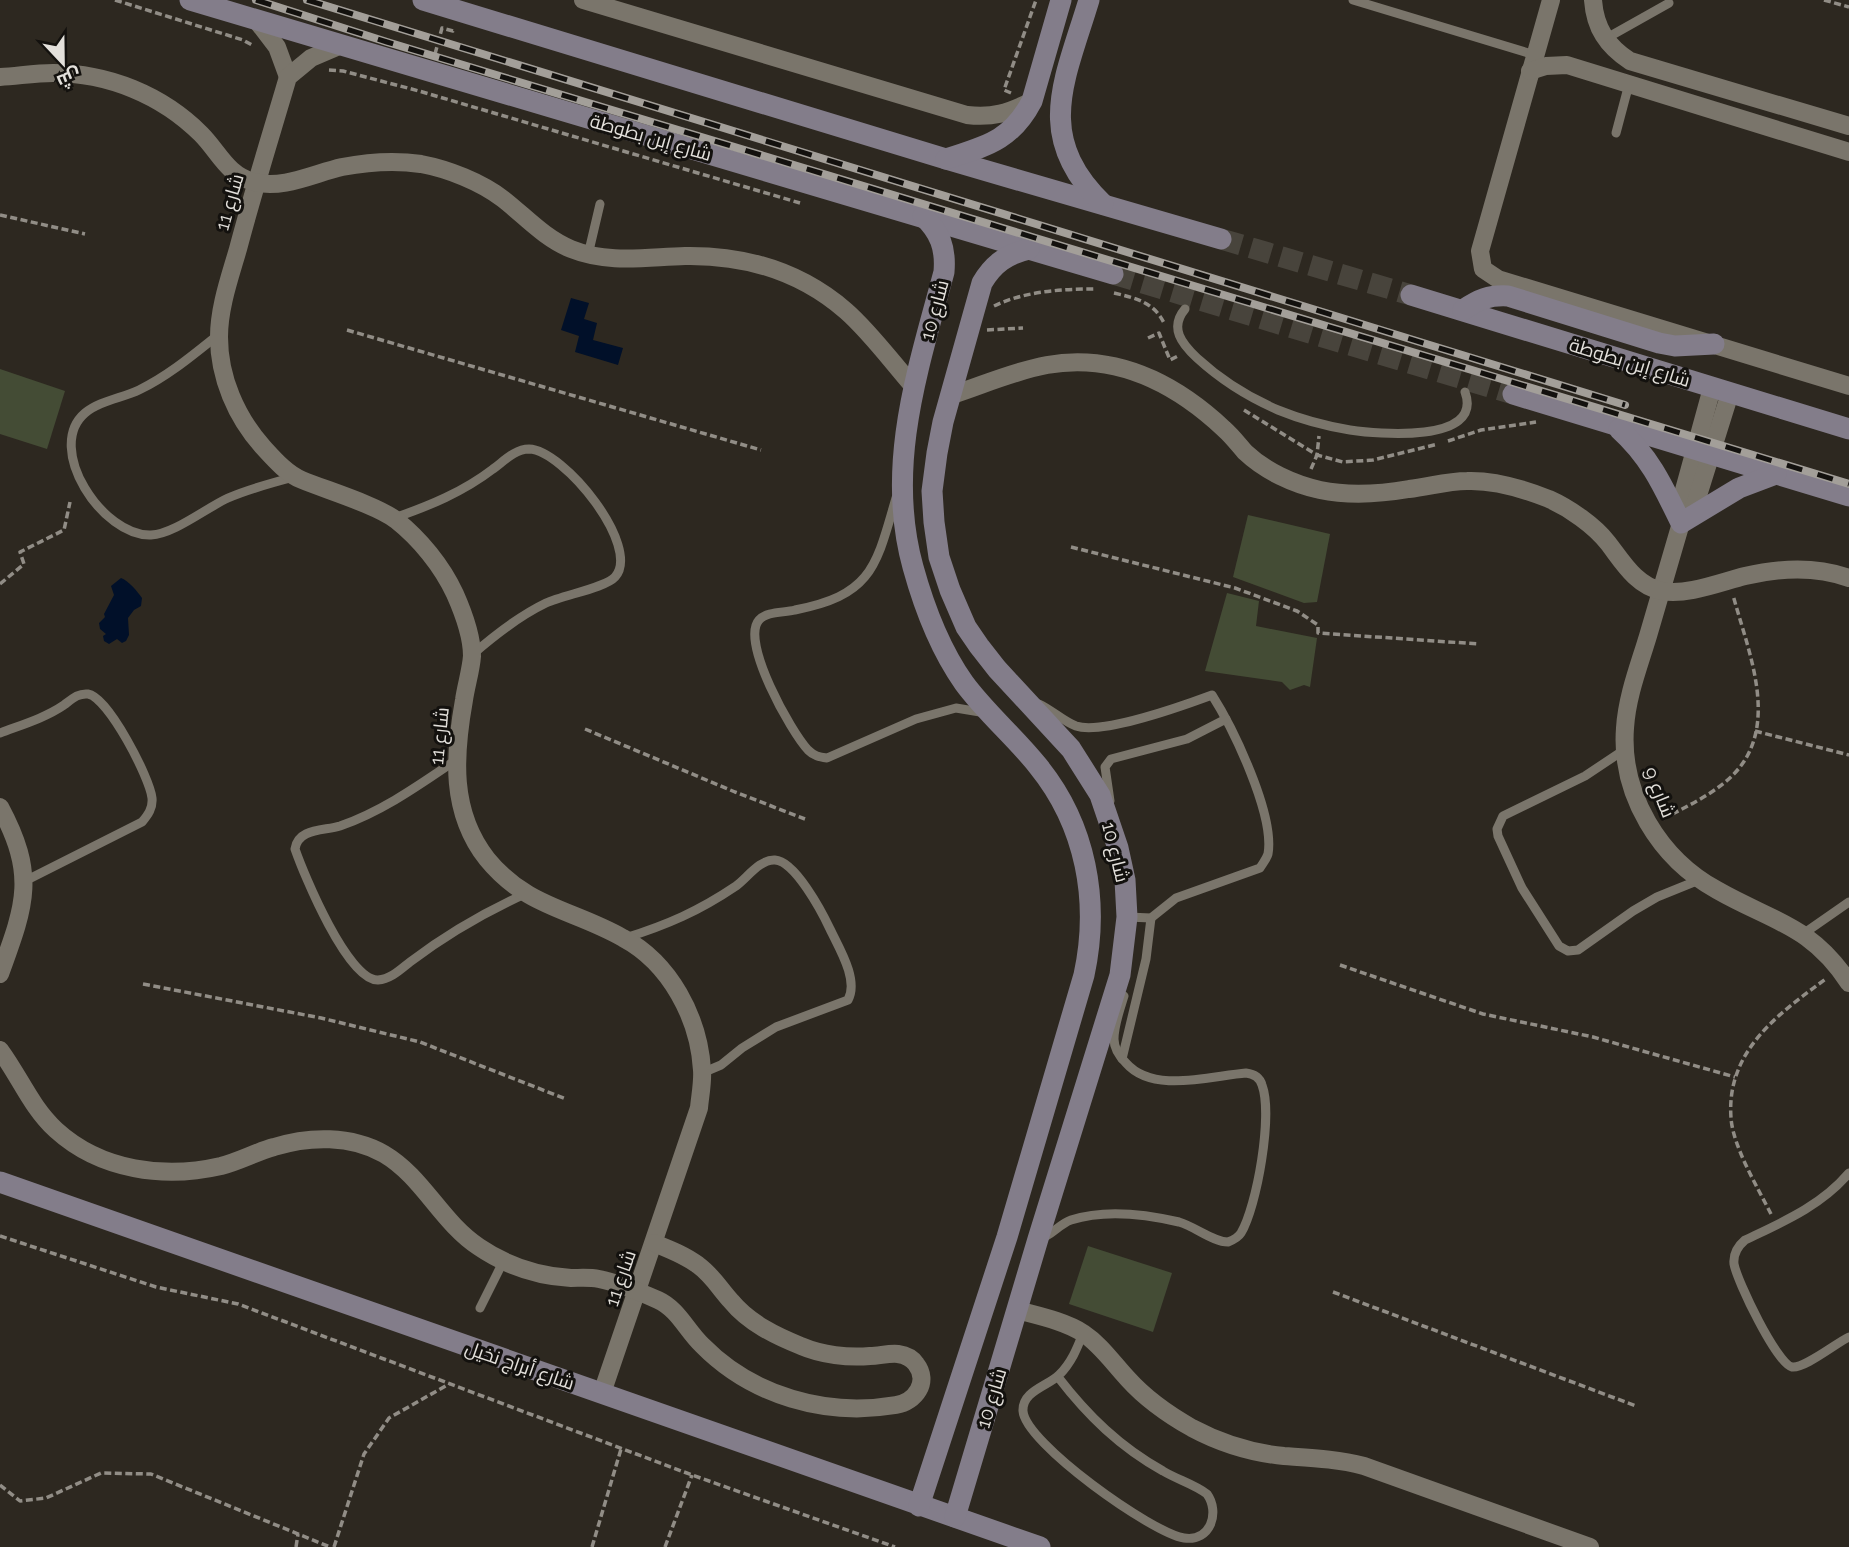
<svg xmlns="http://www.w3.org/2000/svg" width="1849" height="1547" font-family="Raleway,Cairo,sans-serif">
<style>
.green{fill:#444c35}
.water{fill:#011029}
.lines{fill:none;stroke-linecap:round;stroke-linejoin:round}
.secondary-tunnel{stroke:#48443c;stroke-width:21;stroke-dasharray:21 10;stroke-linecap:butt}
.path{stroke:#918d86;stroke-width:3.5;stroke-dasharray:7 3.5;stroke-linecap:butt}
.lane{stroke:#7a756b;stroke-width:9}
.street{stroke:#7a756b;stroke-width:18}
.secondary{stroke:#837d8a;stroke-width:21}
.rail-casing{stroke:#a39f99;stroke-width:8}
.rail{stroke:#13110e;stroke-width:5;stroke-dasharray:16;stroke-linecap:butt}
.labels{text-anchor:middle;stroke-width:6;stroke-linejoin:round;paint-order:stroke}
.street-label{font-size:19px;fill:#e3e0db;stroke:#13110e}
</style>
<rect width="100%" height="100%" fill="#2d2820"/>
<g class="green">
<polygon points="0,369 65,391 47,449 0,434"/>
<polygon points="1248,515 1330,534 1317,602 1304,603 1233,577"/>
<polygon points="1227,593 1259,601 1256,626 1317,638 1310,687 1304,685 1290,690 1282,682 1205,671"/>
<polygon points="1088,1246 1172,1273 1153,1332 1069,1304"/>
</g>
<g class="water">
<polygon points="571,298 589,303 584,319 597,323 593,340 623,348 618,365 575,352 579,336 561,330"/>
<path d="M121 578C128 580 138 592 142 598L141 606 134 610 128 618 129 635 126 641 122 643 117 639 109 644 104 641 103 636 106 634 100 629 99 623 105 617 104 614 114 595 111 586Z"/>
</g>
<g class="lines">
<g class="secondary-tunnel">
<polyline points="1221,239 1411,295"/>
<polyline points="1113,274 1513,394"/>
</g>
<g class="path">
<polyline points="115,0 243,40 252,45"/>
<polyline points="1824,0 1849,7"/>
<polyline points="435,54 442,28 453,31 454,29"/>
<polyline points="329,70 343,71 419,91 800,203"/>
<polyline points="1011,93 1004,90 1036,0"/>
<polyline points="0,215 85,234"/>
<path d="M1114 293C1135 298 1154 302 1164 323"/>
<path d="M994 306C1025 291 1062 289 1096 289"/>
<polyline points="347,330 761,450"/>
<polyline points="987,330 1023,328"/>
<polyline points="1148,338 1159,333 1170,360 1178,356"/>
<polyline points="1244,410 1317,455 1343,462 1373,460 1438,444"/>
<polyline points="1448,441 1481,430 1536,422"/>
<polyline points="1311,469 1317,455 1319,436"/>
<polyline points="1071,547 1235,588 1297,611 1318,625 1318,633 1479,644"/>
<polyline points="0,584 24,564 20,552 64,530 70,502"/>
<polyline points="585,729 735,792 805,819"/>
<polyline points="1755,731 1849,755"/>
<path d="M1663 819C1689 805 1721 791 1740 767 1778 718 1747 648 1733 595"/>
<polyline points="1340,965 1483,1014 1593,1037 1735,1077"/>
<polyline points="143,984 321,1018 420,1042 566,1099"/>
<path d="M1771 1214C1758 1188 1733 1147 1731 1118 1726 1051 1778 1014 1827 978"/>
<polyline points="0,1236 156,1287 238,1304 692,1475 895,1547"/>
<polyline points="1333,1292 1636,1406"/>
<polyline points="0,1485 20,1501 46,1498 101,1473 151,1474 330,1547"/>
<polyline points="296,1547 298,1534"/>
<polyline points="334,1547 364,1454 389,1418 449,1384"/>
<polyline points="592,1547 621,1449"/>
<polyline points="665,1547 692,1475"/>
</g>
<g class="lane">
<polyline points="1353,0 1535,55"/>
<polyline points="1605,39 1669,3"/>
<polyline points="1616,133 1629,84"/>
<polyline points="588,255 600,204"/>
<path d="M1185 309C1169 328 1182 344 1197 358 1221 380 1248 397 1278 410 1300 419 1326 426 1350 430 1376 434 1484 444 1465 392"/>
<path d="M218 335C193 355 168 376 139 390 122 398 99 401 85 413 44 448 103 537 151 535 174 534 206 508 228 498 249 489 271 483 294 477"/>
<path d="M896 498C876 567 872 595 795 610 784 613 767 611 759 620 740 641 791 732 808 750 814 756 819 757 827 758L916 719 956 708 980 712"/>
<path d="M394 518C429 506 463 492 493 469 504 461 515 449 529 449 564 450 642 547 615 577 605 588 563 595 546 603 519 616 496 634 473 654"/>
<path d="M1039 704C1052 710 1063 721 1076 726 1102 735 1185 705 1212 695 1233 728 1275 815 1268 854 1266 860 1263 863 1260 868L1176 898 1151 918 1128 917"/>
<path d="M0 733C21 725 45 718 64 705 72 699 78 693 88 694 108 697 150 778 152 798 153 808 148 815 142 822L25 881"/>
<polyline points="1624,750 1585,776 1503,816 1497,829 1498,836 1522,888 1559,946 1568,951 1578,950 1633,911 1657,897 1699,880"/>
<path d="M456 760C419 785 383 811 340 826 324 831 298 828 295 849 304 875 348 981 378 980 391 979 401 969 410 962 447 934 483 913 525 894"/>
<polyline points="1110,801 1105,767 1111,759 1187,739 1226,719"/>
<polyline points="1803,934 1849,902"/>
<path d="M625 938C667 925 699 911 736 886 747 878 760 859 775 860 795 861 822 912 830 929 839 948 859 980 848 1000L776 1027 742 1048 721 1065 702 1073"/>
<polyline points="1122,1059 1146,959 1151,918"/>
<path d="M1849 1173C1821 1206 1783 1222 1745 1240 1738 1246 1733 1254 1734 1264 1737 1281 1777 1364 1792 1367 1804 1369 1836 1343 1849 1337"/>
<path d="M1039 1239C1052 1236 1059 1224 1071 1220 1105 1209 1145 1214 1179 1222 1196 1227 1213 1242 1228 1242 1233 1240 1238 1238 1241 1233 1257 1206 1273 1115 1262 1085 1260 1078 1254 1074 1246 1073 1210 1076 1153 1094 1126 1063 1120 1057 1114 1048 1114 1039 1114 1025 1120 1009 1124 996"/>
<polyline points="480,1308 503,1262"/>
<path d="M1058 1377C1088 1416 1120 1447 1163 1471 1178 1480 1194 1484 1207 1494 1220 1512 1211 1542 1184 1538 1152 1533 1025 1443 1023 1411 1022 1391 1048 1386 1059 1375 1071 1363 1077 1349 1083 1333"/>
</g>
<g class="street">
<path d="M583 0 967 115C993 118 1008 113 1032 101"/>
<polyline points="1551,0 1480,251 1483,269 1498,279 1849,386"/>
<path d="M1593 0C1595 28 1607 46 1630 61L1849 126"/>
<polyline points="257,21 277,47 288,77"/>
<path d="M339 46 311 58 288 77C271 135 253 192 238 249 230 277 219 307 219 337 219 377 236 417 263 447 274 459 287 474 302 480 326 490 376 505 396 520 420 539 442 566 455 594 463 612 472 637 472 656 471 670 466 686 464 700 454 756 450 812 487 859 527 908 572 909 623 938 670 963 699 1018 702 1070 703 1082 700 1096 699 1108L602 1393"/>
<polyline points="1530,71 1546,66 1567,65 1849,152"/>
<path d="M0 77C18 76 35 73 53 73 108 73 162 95 201 134 219 152 227 175 254 182 282 190 315 173 342 167 368 162 395 160 421 164 448 169 481 182 503 199 525 216 544 238 571 249 608 264 646 257 685 256 745 255 801 272 846 311 870 332 892 362 913 386"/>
<path d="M1712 388 1681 501V523C1670 561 1659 598 1648 636 1639 666 1627 696 1625 728 1620 795 1660 859 1717 890 1773 922 1811 925 1849 983"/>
<path d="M952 395C983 385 1014 371 1047 365 1116 353 1175 383 1224 429 1232 436 1238 444 1245 452 1265 471 1293 484 1320 490 1349 496 1380 494 1409 489 1428 487 1447 481 1467 481 1494 480 1524 489 1549 499 1569 508 1594 525 1608 543 1622 561 1636 586 1662 591 1686 596 1721 582 1745 576 1779 568 1816 566 1849 578"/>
<polyline points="1683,521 1695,505 1730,393"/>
<path d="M0 807C37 876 25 905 0 974"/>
<path d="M0 1050C20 1077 31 1107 56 1130 101 1171 165 1179 221 1166 240 1161 256 1152 274 1147 309 1136 351 1135 384 1154 423 1177 441 1222 479 1247 507 1266 537 1276 571 1278 580 1278 589 1277 599 1279 619 1283 640 1292 658 1300 678 1309 687 1331 702 1345 752 1396 826 1417 896 1405 915 1402 930 1382 916 1364 912 1358 905 1355 898 1354 889 1353 879 1356 870 1356 848 1358 822 1355 801 1346 776 1336 749 1323 731 1301 720 1289 712 1275 698 1265 685 1255 669 1249 654 1243"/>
<path d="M1017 1310C1039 1316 1064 1321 1083 1333 1101 1345 1113 1363 1128 1379 1146 1399 1169 1415 1192 1428 1220 1443 1253 1453 1284 1456 1312 1458 1337 1459 1364 1466L1590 1547"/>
</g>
<g class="secondary">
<polyline points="190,0 1113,274"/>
<polyline points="423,0 946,159 1221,239"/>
<path d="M1089 0C1065 80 1033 136 1103 204"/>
<path d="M946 159C986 146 1011 141 1032 101L1061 0"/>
<polyline points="1411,295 1849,429"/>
<path d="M1463 310C1479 299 1489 295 1508 296L1659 343 1675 346 1714 344"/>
<polyline points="1513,394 1849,496"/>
<path d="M1619 429C1650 457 1663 486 1681 523L1739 488 1776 474"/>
<polyline points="0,1182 1040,1547"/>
<path d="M919 1506 1007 1237 1084 975C1100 901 1086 825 1038 766 1015 737 986 713 964 683 940 649 924 607 913 567 885 466 918 369 944 272 946 248 940 232 923 216"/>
<path d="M955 1517 1038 1239 1120 975 1127 917 1125 880 1118 848 1100 795 1071 749 997 669 979 646 966 627 950 590 939 557 934 522 932 491 937 453 943 422 982 283C993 264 1007 254 1029 249"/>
</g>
<defs>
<g id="rail">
<polyline points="256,0 387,42 1849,484"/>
<polyline points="307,0 1625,405"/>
</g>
</defs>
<use href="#rail" class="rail-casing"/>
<use href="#rail" class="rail"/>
</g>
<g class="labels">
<g class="street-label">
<text transform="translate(651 137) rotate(16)" y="7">شارع إبن بطوطة</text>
<text transform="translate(229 202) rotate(-74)" y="7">شارع 11</text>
<text transform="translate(934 310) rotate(-75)" y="7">شارع 10</text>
<text transform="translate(1630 362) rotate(17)" y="7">شارع إبن بطوطة</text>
<text transform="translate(439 736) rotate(-84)" y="7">شارع 11</text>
<text transform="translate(1660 792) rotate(68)" y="7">شارع 9</text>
<text transform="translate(1116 852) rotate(76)" y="7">شارع 10</text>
<text transform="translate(620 1278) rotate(-71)" y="7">شارع 11</text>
<text transform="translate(520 1365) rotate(19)" y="7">شارع أبراج نخيل</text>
<text transform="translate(991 1398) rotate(-73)" y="7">شارع 10</text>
</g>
</g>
<g transform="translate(63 63) rotate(158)" stroke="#13110e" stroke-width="5" paint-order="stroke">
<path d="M0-5L12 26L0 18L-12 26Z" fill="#e3e0db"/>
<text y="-10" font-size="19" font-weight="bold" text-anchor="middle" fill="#e3e0db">ش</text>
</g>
</svg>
